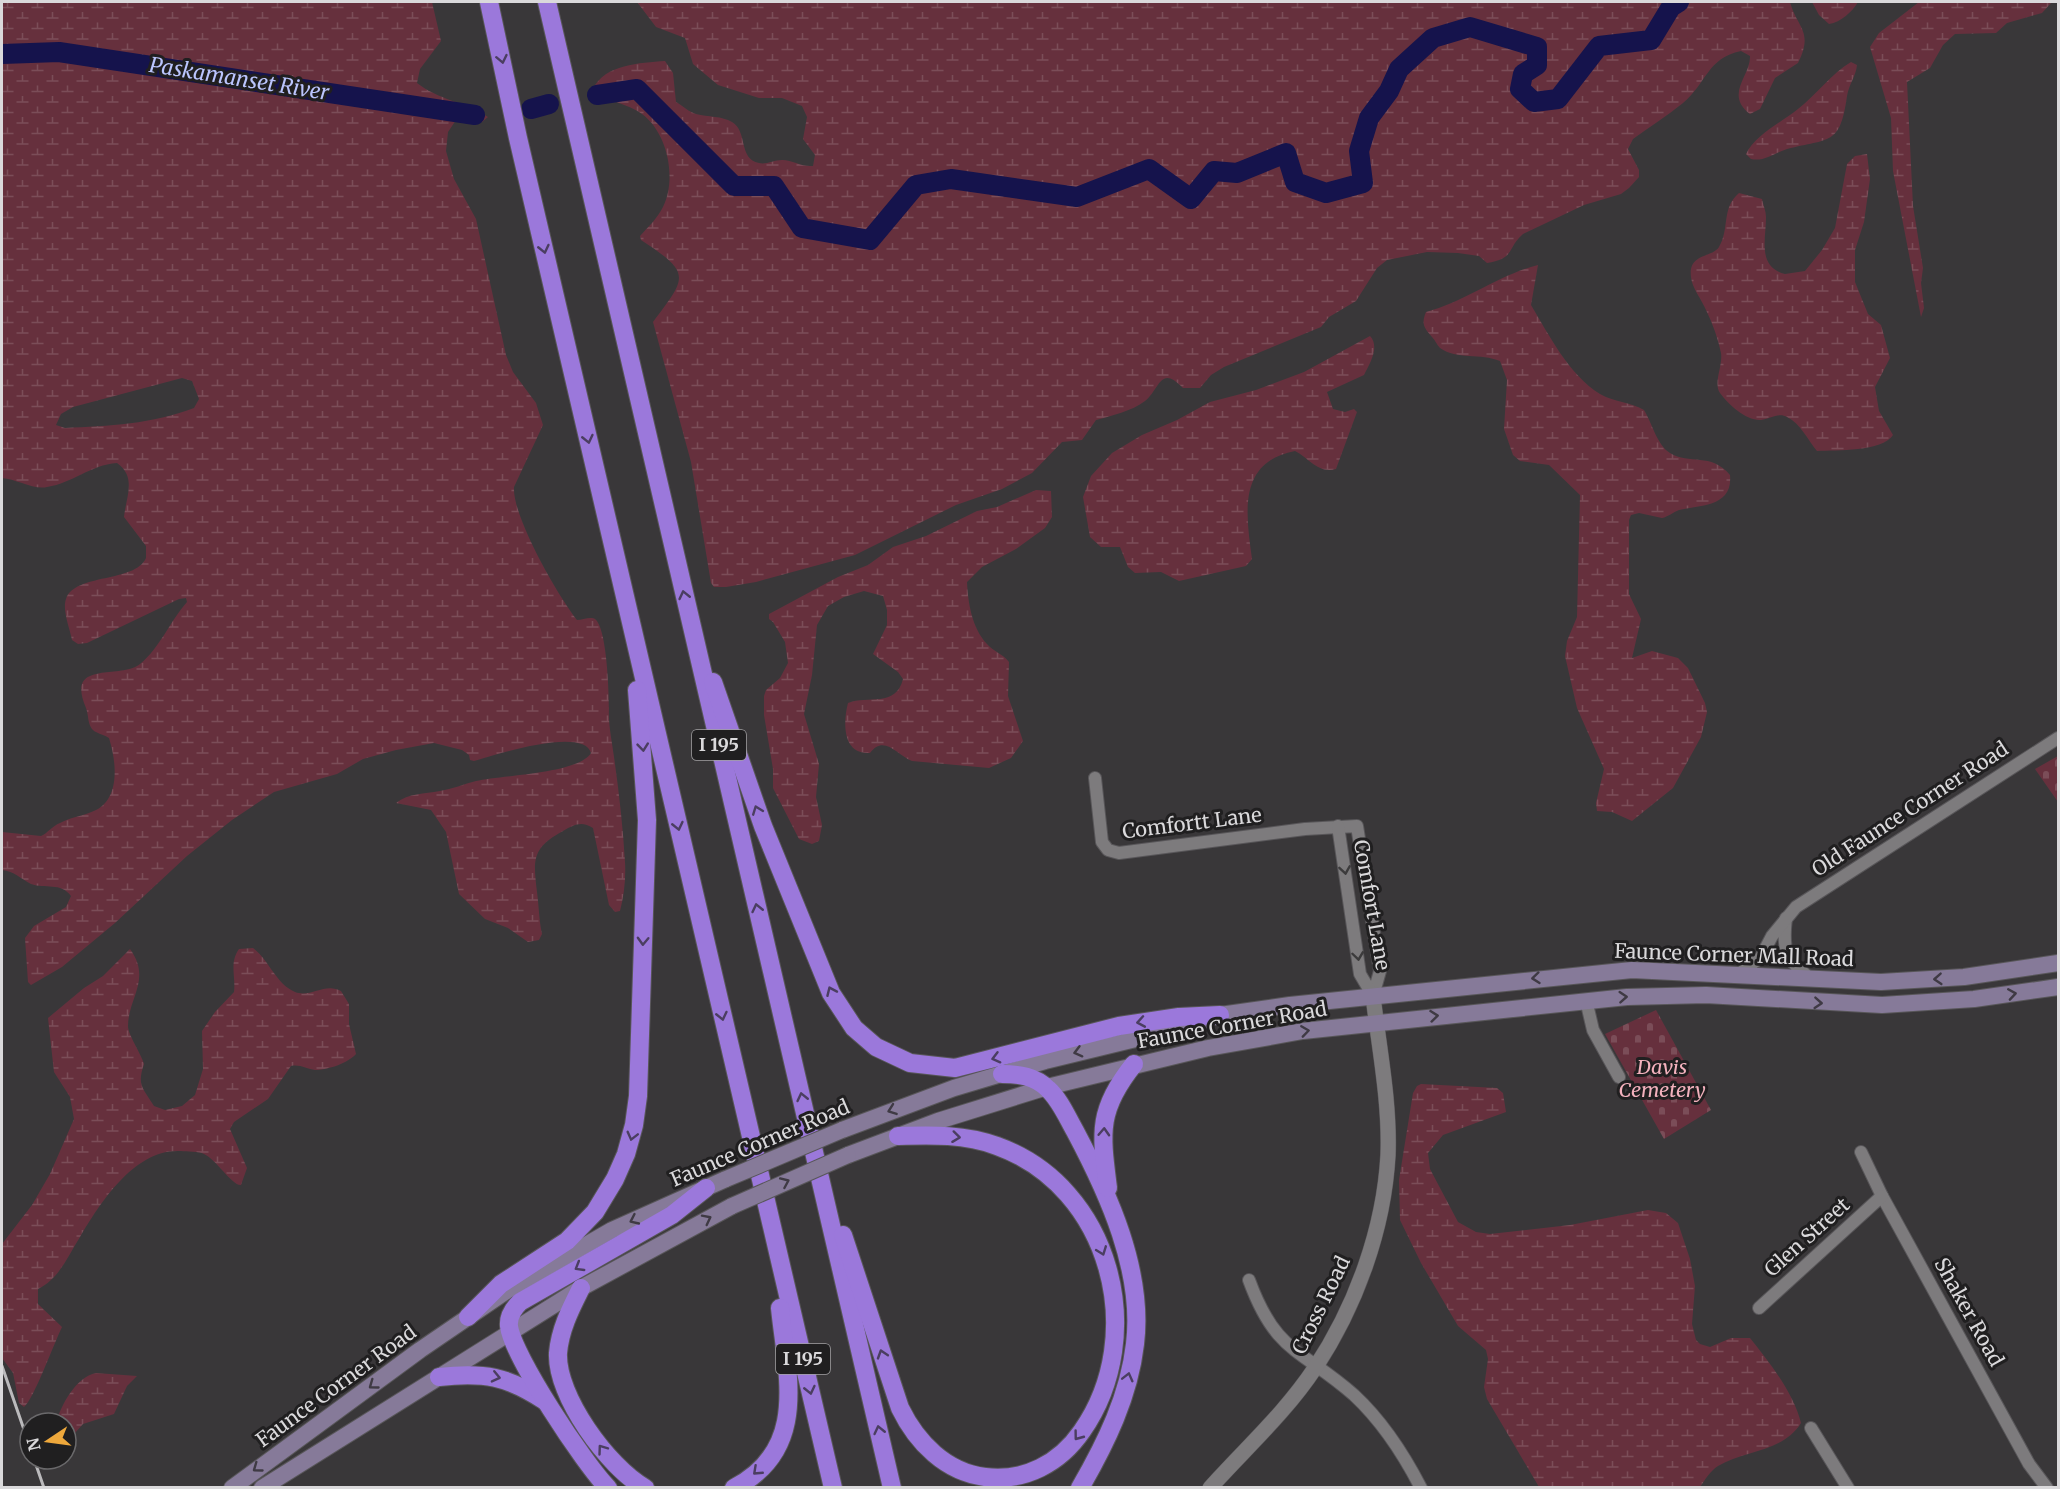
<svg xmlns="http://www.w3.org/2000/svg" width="2060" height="1489" font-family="Merriweather,serif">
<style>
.wetland{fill:url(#wetland-marsh);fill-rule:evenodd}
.cemetery{fill:url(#cemetery-stones)}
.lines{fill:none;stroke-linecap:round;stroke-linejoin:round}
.river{stroke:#15134c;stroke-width:20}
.minor-casing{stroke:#585659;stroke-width:14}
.tertiary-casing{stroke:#585659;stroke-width:16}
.secondary-casing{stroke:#585659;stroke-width:18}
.motorway-casing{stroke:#585659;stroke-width:20}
.minor{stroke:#7d7b7d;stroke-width:12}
.tertiary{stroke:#7d7b7d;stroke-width:15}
.secondary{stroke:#867a99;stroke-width:16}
.motorway{stroke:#9b78db;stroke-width:18}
.rail{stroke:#bbbabc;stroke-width:3}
.secondary-bridge-casing{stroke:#585659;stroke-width:18;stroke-linecap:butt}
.secondary-bridge{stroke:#867a99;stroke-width:16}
.oneway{stroke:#4b3e61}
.oneway2{stroke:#3c3b3c}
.oneway3{stroke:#3f3a44}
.labels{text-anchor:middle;stroke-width:6;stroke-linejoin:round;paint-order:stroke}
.shield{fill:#201f20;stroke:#a2a1a3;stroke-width:1.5}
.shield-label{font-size:18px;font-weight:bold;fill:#dad9db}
.street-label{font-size:20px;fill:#dad9db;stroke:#201f20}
.park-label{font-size:20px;font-style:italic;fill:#f3b1bd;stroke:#201f20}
.water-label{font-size:21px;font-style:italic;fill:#bbc5fd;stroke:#201f20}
</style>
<defs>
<pattern id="wetland-marsh" width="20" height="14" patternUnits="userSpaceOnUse" patternTransform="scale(1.5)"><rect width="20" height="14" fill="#66303d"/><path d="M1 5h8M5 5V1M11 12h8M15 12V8" fill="none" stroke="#7b4d58"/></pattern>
<pattern id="cemetery-stones" width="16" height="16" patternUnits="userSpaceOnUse" patternTransform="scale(1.5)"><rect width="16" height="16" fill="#66303d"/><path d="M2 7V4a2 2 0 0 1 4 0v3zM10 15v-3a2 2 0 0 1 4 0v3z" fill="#7b4d58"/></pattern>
</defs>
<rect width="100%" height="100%" fill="#393739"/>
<g class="wetland">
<path d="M2 2H432L441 41 420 69 417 83C437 99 466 103 488 117L482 122 463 118 456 120 448 132 446 151 454 179 476 219 506 355 513 372 536 403 543 425 514 487C512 516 558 596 577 620 582 620 591 616 595 619 607 628 609 692 609 708 608 724 612 741 614 757 619 792 623 827 625 862 626 879 624 895 620 911L615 912 609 905 593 828C582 821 575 824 563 831 532 848 533 859 537 892 539 907 539 920 542 934L539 940 528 942 508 928 485 919 459 894 446 832 431 810 396 803C409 793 424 794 440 791 452 789 464 784 476 781 501 775 578 774 591 753 584 726 494 755 474 761L470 760 469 755 462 750 434 743 396 750 363 759 337 774 274 792 232 820 187 856 115 923 62 967 31 985 28 982 25 938 34 926 66 907 71 896C61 882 45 889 31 884 21 879 14 871 2 870V832L41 836C48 833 52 826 60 823 71 817 84 816 96 810 121 797 116 760 109 738 105 735 101 735 96 732 87 728 89 715 86 708 65 659 120 680 140 664 160 648 170 621 187 602L186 598 179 599 87 643 78 644 72 640C70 629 62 610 66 599 75 573 135 583 146 558V546L124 517C126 497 137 477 117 463 90 465 73 483 47 487 34 490 16 479 2 478ZM182 378 192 381 199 399 194 408C153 424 108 426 65 428L56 425 61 414 73 407Z"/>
<path d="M637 2H1790C1797 28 1814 31 1798 63L1775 78 1760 109 1750 114C1724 94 1751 76 1750 56L1741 51C1707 58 1707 83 1683 103 1667 116 1649 127 1633 139L1628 149 1639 170V177L1629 188 1621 194 1584 205 1523 234C1506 249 1516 258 1487 263L1479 256 1458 253 1427 252 1387 260 1377 268 1356 301 1329 317 1321 327 1224 367 1211 375 1200 388H1183C1160 364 1160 389 1145 401 1132 411 1111 416 1096 420L1082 440 1062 442 1032 473 1002 489 956 505 855 555 756 582 726 587H714L711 583 691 462 653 322C688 276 691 273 641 240L640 236C648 227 657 219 663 207 677 179 668 133 642 114 627 103 607 102 593 89 605 64 640 63 665 61L673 73 676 102C683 106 689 112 696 114 708 117 722 116 732 122 748 131 738 159 759 163 766 165 774 160 782 160 793 160 801 167 813 166L815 155 803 139 807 117 802 106 782 98H759L718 85 693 64 685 38 656 27Z"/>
<path d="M1812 2H1858C1852 12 1841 22 1829 24L1819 15Z"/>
<polygon points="1919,2 2052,2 2042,13 2007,23 1996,33 1955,34 1943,45 1930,68 1907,82 1913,206 1923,268 1921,283 1924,308 1921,317 1893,171 1891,118 1870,47 1879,33"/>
<path d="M1851 62 1857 65C1856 76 1849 84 1847 96 1840 146 1830 138 1787 149 1774 153 1764 162 1751 159L1746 154C1755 135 1782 122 1798 109 1817 94 1831 74 1851 62Z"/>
<path d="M1867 154 1870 179 1864 222 1855 250V282L1868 314 1881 325 1890 358 1875 387 1879 411 1893 435C1882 452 1836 450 1817 451 1808 440 1800 423 1787 417 1779 412 1769 419 1761 420 1746 421 1728 404 1720 393 1713 383 1723 366 1721 353 1718 339 1713 324 1706 310 1702 300 1692 288 1691 277 1688 253 1712 258 1719 247 1730 229 1721 208 1739 193L1762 199C1763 205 1766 211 1766 217 1766 239 1757 267 1785 274L1805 271 1822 250 1835 228 1847 164 1855 156Z"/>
<path d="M1538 265 1531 305C1549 335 1569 375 1600 394 1614 402 1630 402 1644 410 1652 423 1657 445 1670 453 1689 465 1711 452 1730 475 1733 507 1700 505 1679 510 1673 512 1668 517 1662 518L1639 513 1631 515 1629 520V594L1641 619 1632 658 1652 651 1678 658 1688 668 1705 703 1707 712 1701 737 1673 788 1632 821 1612 812 1597 811 1596 803 1604 769 1577 708 1565 656 1567 641 1577 617 1580 495 1549 465 1520 461 1513 455 1504 429 1507 380 1500 361C1481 353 1457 360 1440 348 1437 345 1435 340 1432 337 1424 328 1421 324 1426 312 1465 302 1498 275 1538 265Z"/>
<path d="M1370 336C1380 347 1370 363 1364 375L1327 392 1333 409 1345 412 1354 409 1357 412 1336 469C1318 474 1309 458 1295 451 1237 462 1246 514 1252 559L1246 566 1179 581 1161 572 1135 573 1128 567 1120 547H1101L1090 537 1083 497 1091 476 1112 453 1142 435 1177 420 1210 402 1256 390 1304 372Z"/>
<path d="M1036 490 1051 491 1052 517 1045 528 1016 549 982 567 967 582C968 603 972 628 987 644 993 651 1003 654 1009 662L1008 696 1023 741 1011 758 989 768 912 761C897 755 884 734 870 753 842 755 843 722 848 703 868 695 896 708 903 679L898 672 873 654 887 625V610L883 596 864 591 844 597 828 606 817 625 812 675 804 714 819 764 816 797 822 825 819 841 812 844 799 839 773 788V769L764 715V696L766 690 780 678 788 663 785 642 773 622 769 619V614L838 577 868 565 893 547 926 536 977 511 997 507Z"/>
<path d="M253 948C269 960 276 984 295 992 311 998 325 982 341 991L349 1004V1024L356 1054C348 1063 328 1070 315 1070 307 1069 300 1064 291 1066L268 1099 234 1122 230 1129 247 1168 241 1185C232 1186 216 1159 204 1154 199 1151 187 1152 181 1151 135 1148 100 1203 80 1237 68 1256 59 1279 38 1289V1304L62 1327C54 1343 34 1399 24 1407L19 1403 13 1373 2 1358V1244L32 1205 50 1174 74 1119 70 1097 54 1072 48 1018 84 988 103 976 130 949C152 979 128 998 128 1026 128 1035 141 1053 144 1064 137 1085 142 1087 154 1106L165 1110 182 1106 195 1095 203 1069 202 1031 215 1012 234 992C236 977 229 963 239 949Z"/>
<path d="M1421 1084 1497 1088 1503 1093 1506 1112 1443 1135 1428 1153 1430 1169 1458 1222 1476 1232 1490 1234 1570 1225 1648 1210 1666 1213 1678 1223 1690 1259 1695 1286 1692 1324 1696 1340 1700 1344 1710 1347 1731 1338H1750C1769 1362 1794 1393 1801 1423 1783 1452 1745 1450 1718 1466 1710 1471 1705 1480 1700 1487H1539L1487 1399 1484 1387 1488 1359 1486 1350 1458 1326 1421 1263 1400 1220 1399 1180 1413 1093 1417 1086Z"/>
<path d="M96 1373 137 1376 127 1386 114 1414 83 1424 66 1443V1423H56C61 1405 76 1377 96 1373Z"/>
</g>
<g class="cemetery">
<polygon points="2058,756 2058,802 2035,769"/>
<polygon points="1656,1010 1711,1110 1664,1139 1605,1034"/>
</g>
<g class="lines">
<g class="river">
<polyline points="2,54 59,52 475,115"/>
<polyline points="597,95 637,89 734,186 774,186 802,228 870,240 916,185 951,179 1077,197 1149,169 1191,199 1214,171 1237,173 1286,153 1295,182 1326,193 1363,183 1359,151 1369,118 1389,91 1399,69 1433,38 1470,27 1537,47 1537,65 1523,74 1520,89 1534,102 1558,99 1599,46 1651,40 1671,7 1679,2"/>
<polyline points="531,109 549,104"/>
</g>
<defs>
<g id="minor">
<polyline points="1095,778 1102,842 1108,850 1119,853 1305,829 1357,826 1380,971 1373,996"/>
<polyline points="1338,826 1360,974 1373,996"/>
<path d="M1786 918C1782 952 1786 959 1812 980"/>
<polyline points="1739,974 1761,957 1772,936 1796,907 2058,738"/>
<polyline points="1586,1000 1593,1030 1619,1077"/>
<polyline points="1861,1152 1882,1196 2029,1464 2047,1488"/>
<path d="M1249 1280C1276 1354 1302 1349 1354 1395 1383 1422 1403 1453 1421 1488"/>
<polyline points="1759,1308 1882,1196"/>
<polyline points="1811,1428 1848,1488"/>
</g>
<path id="tertiary" d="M1210 1488C1245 1449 1286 1412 1315 1368 1356 1306 1384 1229 1388 1155 1390 1102 1379 1048 1373 996"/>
<g id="secondary">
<polyline points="842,1130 954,1088 1045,1061 1181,1028 1220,1015 1290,1005 1632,970 1881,982 1964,977 2058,963"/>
<polyline points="848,1155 938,1121 1047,1087 1208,1048 1303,1031 1627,997 1706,995 1882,1005 1974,999 2058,987"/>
<polyline points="232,1488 420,1350 508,1290 612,1230 726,1179"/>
<polyline points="262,1488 581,1288 732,1206"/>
</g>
<g id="motorway">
<polyline points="489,2 518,138 833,1488"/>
<polyline points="547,2 892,1488"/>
<polyline points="713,682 763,826 831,993 854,1028 876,1047 910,1063 955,1068 1119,1026 1179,1017 1220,1015"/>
<path d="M1002 1074C1019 1074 1035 1076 1048 1089 1060 1100 1067 1117 1075 1131 1108 1193 1144 1271 1135 1344 1129 1396 1106 1443 1080 1488"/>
<path d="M1108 1188C1101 1133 1097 1110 1134 1064"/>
<path d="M843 1235 900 1408C917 1443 946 1472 985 1477 1025 1482 1060 1463 1082 1431 1149 1335 1111 1187 997 1146 965 1134 932 1135 898 1136"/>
<path d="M581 1288C571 1308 560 1329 558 1353 556 1396 608 1467 645 1488"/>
<polyline points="468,1317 501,1284 567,1241 595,1212 615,1179 626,1154 634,1125 638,1096 647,820 637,690"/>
<path d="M439 1377C484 1372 507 1376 545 1401"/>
<path d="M608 1488C585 1465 512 1355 509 1326 508 1316 513 1309 520 1302L672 1215 706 1188"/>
<path d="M734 1488C809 1449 787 1376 780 1308"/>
</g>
</defs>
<use href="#minor" class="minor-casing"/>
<use href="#tertiary" class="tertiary-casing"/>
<use href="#secondary" class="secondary-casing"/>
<use href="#motorway" class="motorway-casing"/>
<use href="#minor" class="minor"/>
<use href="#tertiary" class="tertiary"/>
<use href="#secondary" class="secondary"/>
<use href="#motorway" class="motorway"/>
<g class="rail">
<polyline points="2,1366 30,1447"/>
<polyline points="34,1459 44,1488"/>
</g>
<defs>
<g id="secondary-bridge">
<polyline points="726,1179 842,1130"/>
<polyline points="732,1206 848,1155"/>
</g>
</defs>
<use href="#secondary-bridge" class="secondary-bridge-casing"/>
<use href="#secondary-bridge" class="secondary-bridge"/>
</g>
<defs><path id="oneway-chevron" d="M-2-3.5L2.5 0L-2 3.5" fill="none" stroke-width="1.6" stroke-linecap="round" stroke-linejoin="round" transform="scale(1.5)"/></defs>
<g class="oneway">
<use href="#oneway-chevron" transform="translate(502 59) rotate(78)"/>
<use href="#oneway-chevron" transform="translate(544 249) rotate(77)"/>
<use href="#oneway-chevron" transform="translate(588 439) rotate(77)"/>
<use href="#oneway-chevron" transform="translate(684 595) rotate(-103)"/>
<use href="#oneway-chevron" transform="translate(643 747) rotate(84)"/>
<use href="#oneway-chevron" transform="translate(757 810) rotate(-111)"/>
<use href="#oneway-chevron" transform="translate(678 826) rotate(77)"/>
<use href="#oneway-chevron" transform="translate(757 908) rotate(-103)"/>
<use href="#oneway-chevron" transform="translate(643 941) rotate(92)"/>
<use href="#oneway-chevron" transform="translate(831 991) rotate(-114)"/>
<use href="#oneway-chevron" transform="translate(722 1016) rotate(77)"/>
<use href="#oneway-chevron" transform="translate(1141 1022) rotate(170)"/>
<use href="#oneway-chevron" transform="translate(996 1058) rotate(165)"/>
<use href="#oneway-chevron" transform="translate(802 1097) rotate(-103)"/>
<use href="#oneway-chevron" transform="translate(1104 1132) rotate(-87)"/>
<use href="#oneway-chevron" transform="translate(632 1136) rotate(104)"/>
<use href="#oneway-chevron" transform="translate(956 1137) rotate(7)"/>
<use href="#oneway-chevron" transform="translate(1102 1251) rotate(69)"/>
<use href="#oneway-chevron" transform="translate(579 1267) rotate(149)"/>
<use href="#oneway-chevron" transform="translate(882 1354) rotate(-108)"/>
<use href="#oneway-chevron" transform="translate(496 1377) rotate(13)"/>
<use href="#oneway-chevron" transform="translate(1128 1377) rotate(-76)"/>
<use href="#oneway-chevron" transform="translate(810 1390) rotate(77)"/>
<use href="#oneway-chevron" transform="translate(879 1430) rotate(-103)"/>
<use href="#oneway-chevron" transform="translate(1078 1436) rotate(127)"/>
<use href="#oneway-chevron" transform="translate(602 1449) rotate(-126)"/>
<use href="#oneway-chevron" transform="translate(757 1471) rotate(137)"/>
</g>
<g class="oneway2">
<use href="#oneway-chevron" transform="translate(1345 870) rotate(81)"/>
<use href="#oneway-chevron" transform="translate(1358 956) rotate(82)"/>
</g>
<g class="oneway3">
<use href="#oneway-chevron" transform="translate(1536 978) rotate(174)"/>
<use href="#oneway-chevron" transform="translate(1938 979) rotate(176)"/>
<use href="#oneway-chevron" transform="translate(2012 994) rotate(-9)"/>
<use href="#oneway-chevron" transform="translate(1623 997) rotate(-4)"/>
<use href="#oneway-chevron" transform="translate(1818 1003) rotate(4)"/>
<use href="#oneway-chevron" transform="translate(1434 1016) rotate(-6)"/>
<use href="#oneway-chevron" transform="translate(1305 1031) rotate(-8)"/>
<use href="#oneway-chevron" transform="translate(1078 1052) rotate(165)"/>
<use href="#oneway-chevron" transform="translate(892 1110) rotate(160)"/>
<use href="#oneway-chevron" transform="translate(785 1182) rotate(-24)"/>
<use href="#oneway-chevron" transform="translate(707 1219) rotate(-27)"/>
<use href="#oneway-chevron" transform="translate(634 1220) rotate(155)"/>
<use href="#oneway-chevron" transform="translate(373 1385) rotate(144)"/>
<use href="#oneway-chevron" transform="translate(257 1468) rotate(144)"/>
</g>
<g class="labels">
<g class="shield">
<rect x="692" y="730" width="54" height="30" rx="4.5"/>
<rect x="776" y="1344" width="54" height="30" rx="4.5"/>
</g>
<g class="shield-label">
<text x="719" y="751">I 195</text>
<text x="803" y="1365">I 195</text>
</g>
<g class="street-label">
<text transform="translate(1910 809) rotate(-33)" y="7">Old Faunce Corner Road</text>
<text transform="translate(1192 823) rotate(-7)" y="7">Comfortt Lane</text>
<text transform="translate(1372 905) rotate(80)" y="7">Comfort Lane</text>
<text transform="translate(1734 955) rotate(2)" y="7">Faunce Corner Mall Road</text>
<text transform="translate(1232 1025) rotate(-10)" y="7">Faunce Corner Road</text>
<text transform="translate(760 1143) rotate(-23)" y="7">Faunce Corner Road</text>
<text transform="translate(1807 1237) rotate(-42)" y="7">Glen Street</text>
<text transform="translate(1321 1305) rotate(-64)" y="7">Cross Road</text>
<text transform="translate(1969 1312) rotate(61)" y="7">Shaker Road</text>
<text transform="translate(336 1386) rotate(-36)" y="7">Faunce Corner Road</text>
</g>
<g class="park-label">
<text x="1662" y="1074">Davis<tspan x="1662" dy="23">Cemetery</tspan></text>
</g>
<g class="water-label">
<text transform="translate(239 79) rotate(9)" y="7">Paskamanset River</text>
</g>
</g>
<rect width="2060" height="1489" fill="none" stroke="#dad9db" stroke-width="6"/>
<g transform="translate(48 1441) rotate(257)"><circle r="28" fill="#201f20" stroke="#6a696b" stroke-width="1.5"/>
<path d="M0-4.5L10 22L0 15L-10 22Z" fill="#eea83c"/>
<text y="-9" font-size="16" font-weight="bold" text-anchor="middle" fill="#dad9db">N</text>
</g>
</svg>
